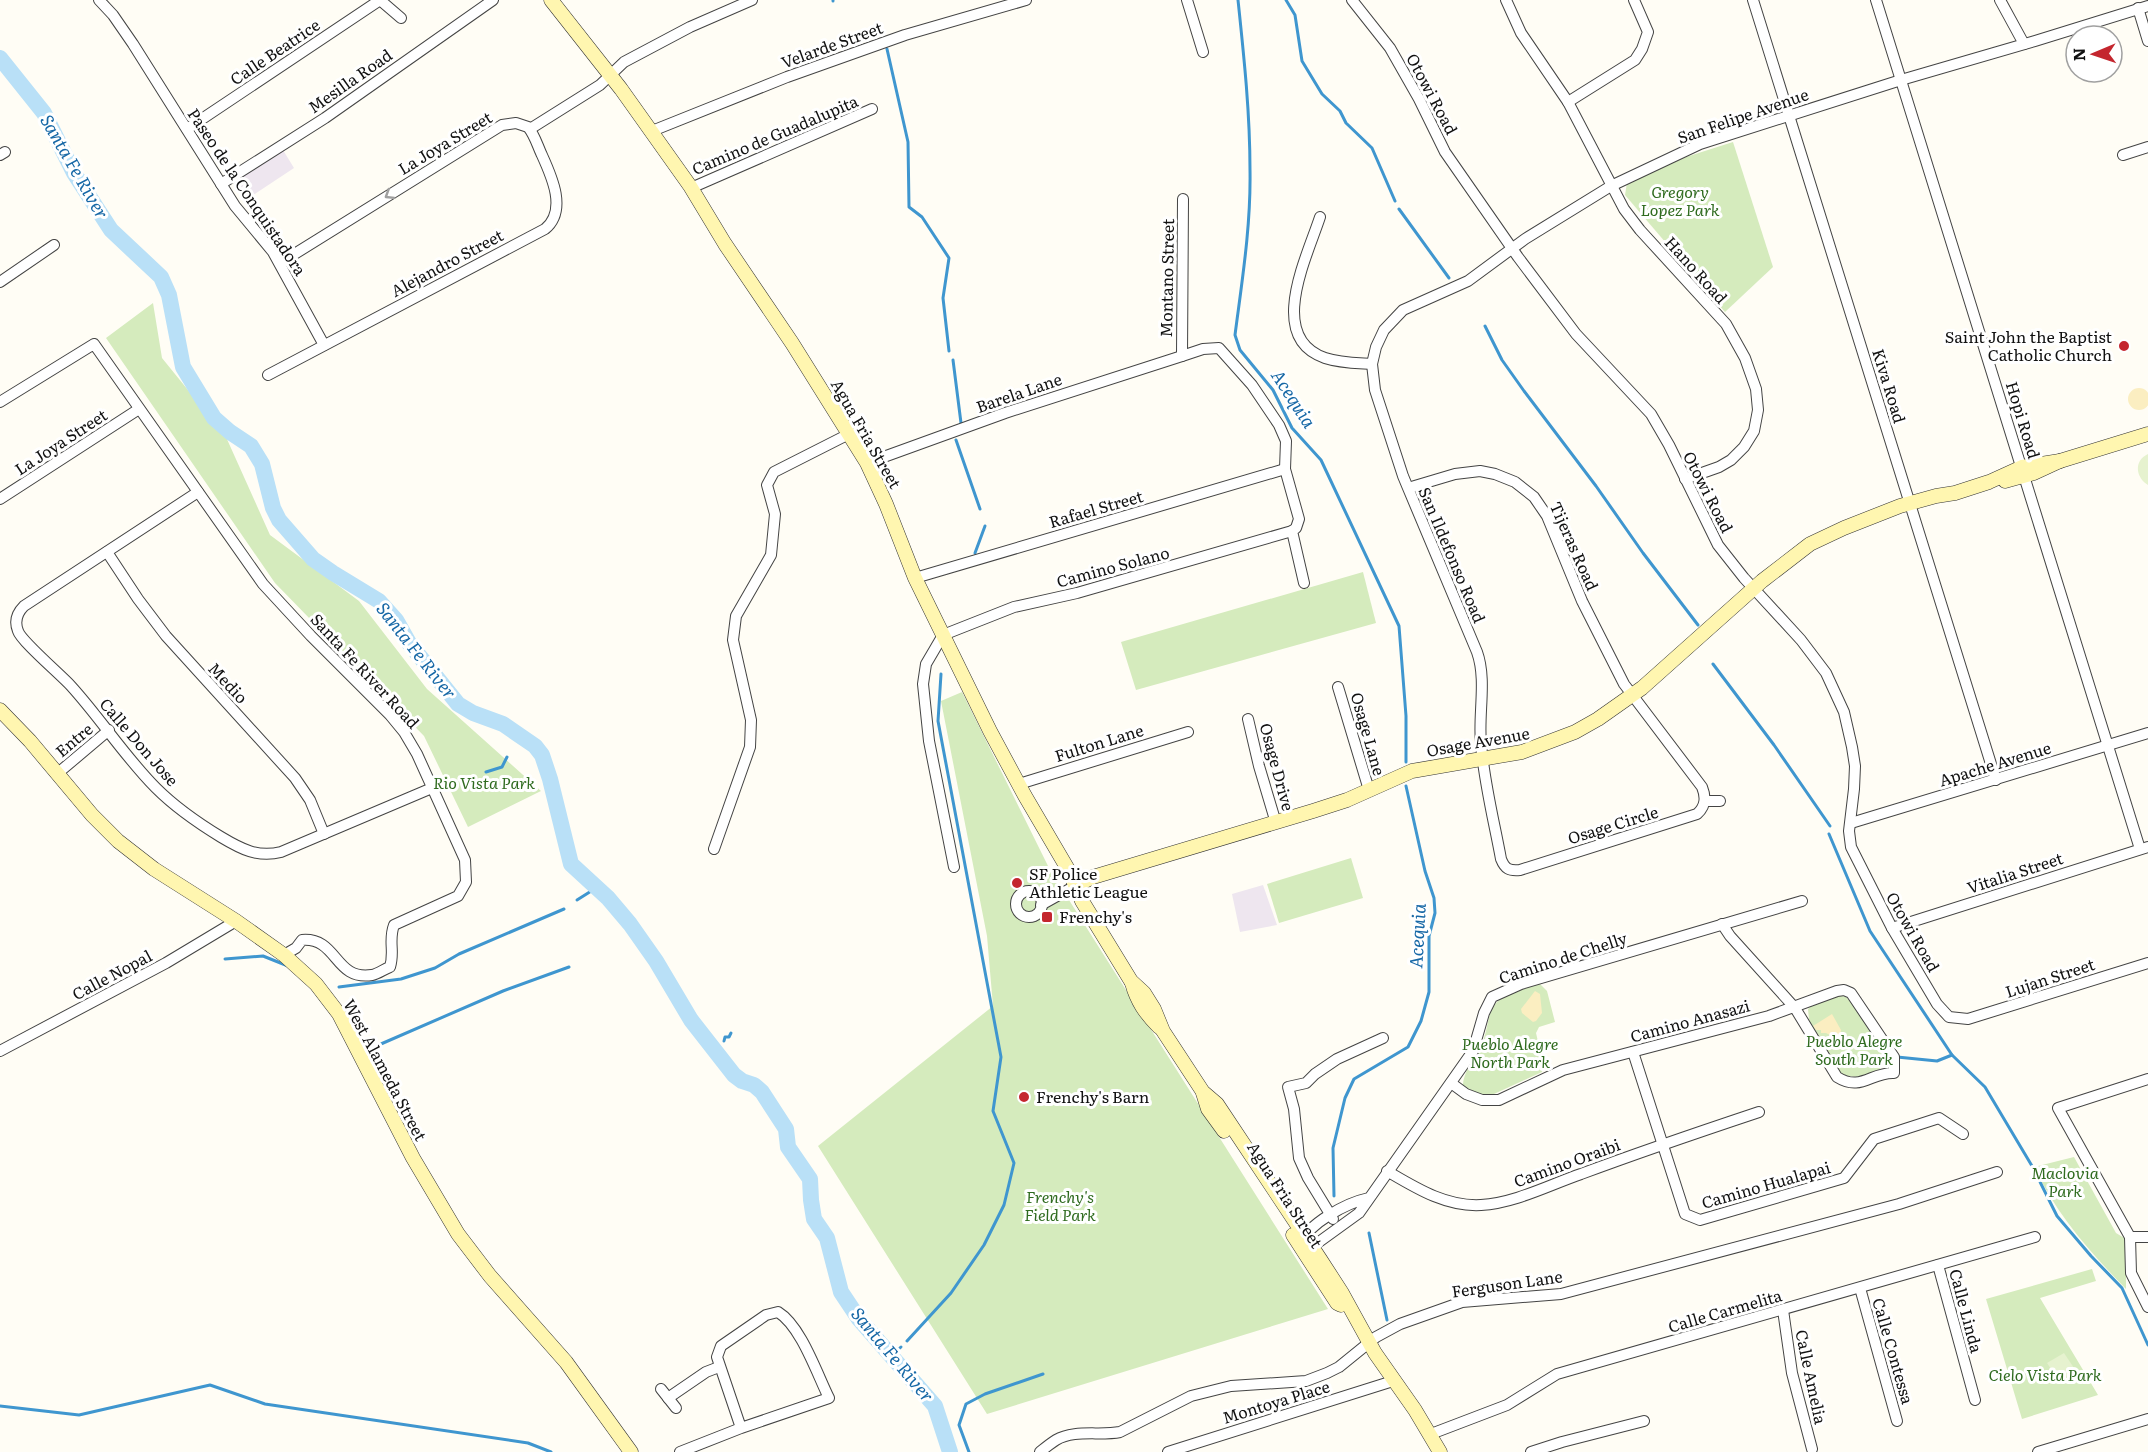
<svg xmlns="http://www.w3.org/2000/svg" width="2148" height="1452" font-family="Literata,serif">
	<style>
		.industrial { fill: #eee6ef }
		.green { fill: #d5ebbd }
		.sand { fill: #fbeec1 }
		.pitch { fill: #e6f2cf }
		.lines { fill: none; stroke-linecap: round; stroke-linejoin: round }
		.stream { stroke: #3f96cf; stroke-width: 3 }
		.river { stroke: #b9e0f7; stroke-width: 16 }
		.street-casing { stroke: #444; stroke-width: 12 }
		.secondary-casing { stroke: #333; stroke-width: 15 }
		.street { stroke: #fff; stroke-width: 10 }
		.secondary { stroke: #fff6b0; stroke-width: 14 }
		.oneway { stroke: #a0a0a0 }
		.poi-dot { fill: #c4262e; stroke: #fff; stroke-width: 2 }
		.labels { text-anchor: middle; stroke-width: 6; stroke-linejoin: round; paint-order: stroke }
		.street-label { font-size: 16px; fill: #111; stroke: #fff }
		.park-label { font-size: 16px; font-style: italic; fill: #2f6b1f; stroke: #fff }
		.poi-label { font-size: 16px; fill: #111; stroke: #fff; text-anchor: start }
		.water-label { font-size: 18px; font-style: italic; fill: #1768a6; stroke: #fff }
	</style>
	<rect width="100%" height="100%" fill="#fffdf5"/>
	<!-- industrial -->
	<g class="industrial">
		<polygon points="283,150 294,168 244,201 234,182"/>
		<polygon points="1263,885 1277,925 1240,932 1232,894"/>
	</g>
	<!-- green -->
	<g class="green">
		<polygon points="1733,142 1773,267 1725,312 1625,195 1627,183 1686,157"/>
		<polygon points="153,303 162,358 226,437 270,535 359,601 427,689 541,791 468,827 424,736 275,583 106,338"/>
		<polygon points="1363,572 1376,623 1136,690 1121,642"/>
		<polygon points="962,692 1050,870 1328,1309 987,1414 818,1146 993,1006 987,936 941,701"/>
		<polygon points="1351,858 1363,898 1279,923 1267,884"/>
		<path d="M1539,983L1547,991L1555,1022L1539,1027L1536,1033L1543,1063L1542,1072L1494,1094H1477L1463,1085C1464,1068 1479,1054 1484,1038C1488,1027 1488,1012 1496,1003C1506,992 1526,987 1539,983Z"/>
		<path d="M1839,995L1846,997L1851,1002L1884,1050C1885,1055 1886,1060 1883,1065C1876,1077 1848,1081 1838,1071L1809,1020L1808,1009L1812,1005Z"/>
		<path d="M2074,1157L2116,1233L2126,1239V1289C2089,1251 2057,1215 2034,1167Z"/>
		<polygon points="2092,1269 2096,1281 2040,1298 2098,1395 2022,1419 1986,1299"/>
	</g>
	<!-- sand -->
	<g class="sand">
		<circle cx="2139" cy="399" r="11"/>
		<polygon points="1535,991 1540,994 1542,1013 1536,1021 1533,1022 1522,1013 1521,1009"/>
		<polygon points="1832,1014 1841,1030 1840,1036 1836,1038 1826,1033 1821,1033 1821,1030 1816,1030 1813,1026"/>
	</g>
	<!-- pitch -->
	<g class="pitch">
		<path d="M2148,454V485C2136,478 2133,461 2148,454Z"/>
		<polygon points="2064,1353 2076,1371 2059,1381 2047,1363"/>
	</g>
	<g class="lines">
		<!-- stream -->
		<g class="stream">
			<polyline points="833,0 833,1"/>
			<path d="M1238,0C1244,57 1250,113 1250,170C1251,226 1242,281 1235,335L1240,350L1273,390L1292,428L1321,460L1399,626L1406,716V762"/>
			<polyline points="1286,0 1295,15 1302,61 1322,94 1340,111 1346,123 1372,148 1395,201"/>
			<polyline points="887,49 908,142 909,207 922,217 949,258 943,298 949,351"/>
			<polyline points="1399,209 1449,278"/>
			<polyline points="1485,326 1502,360 1524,391 1596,486 1643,553 1698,625"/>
			<polyline points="953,360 961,423"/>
			<polyline points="956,440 980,509"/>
			<polyline points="975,553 985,526"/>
			<polyline points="1713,664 1774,745 1830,826"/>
			<polyline points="486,772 502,767 507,757"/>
			<polyline points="1829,834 1870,931 1952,1055 1985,1087 2032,1166 2057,1216 2091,1256 2122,1288 2148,1345"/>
			<polyline points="577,900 596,888"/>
			<polyline points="225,959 263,956 288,966"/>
			<polyline points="339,987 401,979 435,968 459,954 564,909"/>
			<polyline points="724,1041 725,1037 729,1037 731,1033"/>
			<polyline points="365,1045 374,1047 503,991 569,967"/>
			<polyline points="1897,1057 1937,1061 1952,1055"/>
			<polyline points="1334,1196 1333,1148 1345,1098 1354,1079 1408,1047 1421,1021 1429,992 1429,936 1435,913 1434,898 1425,871 1406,786"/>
			<polyline points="1369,1233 1387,1320"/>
			<polyline points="907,1341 951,1293 984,1245 1004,1205 1014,1163 993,1111 1001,1057 938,721 941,674"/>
			<polyline points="891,1356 901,1347"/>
			<polyline points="0,1406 79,1415 210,1385 265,1404 528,1443 551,1452"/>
			<polyline points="969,1452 959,1425 966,1404 985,1394 1043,1374"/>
		</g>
		<!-- river -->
		<polyline class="river" points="0,58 44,113 74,173 111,230 161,277 169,295 183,367 214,418 230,432 251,446 262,464 273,508 279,520 313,559 333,573 379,601 396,620 409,643 458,704 473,713 503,724 535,746 542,755 550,779 571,864 608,898 630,924 656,961 691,1020 734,1075 742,1081 754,1085 762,1092 786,1129 788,1147 810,1179 811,1200 814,1219 827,1238 841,1292 859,1319 935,1406 950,1452"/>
		<!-- street casing -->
		<g class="street-casing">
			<g id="street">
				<polyline points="99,0 113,15 133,44 235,206 273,252 324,345"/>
				<polyline points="380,0 401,18"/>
				<polyline points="1187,0 1203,52"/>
				<polyline points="1352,0 1390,48 1419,99 1445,152 1518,257 1576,334 1651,414 1669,445 1718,545 1744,578 1801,640 1826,673 1844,712 1852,747 1855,766 1854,789 1849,831 1851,847 1892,928 1937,1004 1949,1017 1968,1019 2148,963"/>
				<polyline points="1506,0 1521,33 1568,102 1624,209 1640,230 1726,324 1745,358 1756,389 1758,410 1754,431 1744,447 1731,460 1719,467 1685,479"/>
				<polyline points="1753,0 1996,780"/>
				<polyline points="1876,0 2140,849"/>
				<polyline points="2000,0 2024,44"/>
				<polyline points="2138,8 2148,41"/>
				<polyline points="1568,102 1635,60 1642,49 1648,32 1634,0"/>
				<polyline points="187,129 380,0"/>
				<polyline points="530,129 600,85 624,62 690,27 752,0"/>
				<polyline points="652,131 787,77 905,35 1026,0"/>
				<polyline points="0,155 5,152"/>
				<polyline points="2123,155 2148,147"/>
				<polyline points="221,184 325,118 493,0"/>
				<polyline points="691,188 872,109"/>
				<polyline points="1183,199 1182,356 1203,349 1219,348 1252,385 1279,425 1286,441 1285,469 1299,519 1296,528 1292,531 1304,583"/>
				<path d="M1320,217C1307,257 1266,338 1325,358C1340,363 1357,363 1372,364"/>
				<polyline points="0,282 54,245"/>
				<path d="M268,375L545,229C568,210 551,175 541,153C537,144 534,134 528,127L516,123L502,125L280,263"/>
				<path d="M0,402L94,344L263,584L311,636L390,715L404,732L417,754L465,860L466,882L458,896L394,925C388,941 395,951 390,967C384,969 378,974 372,975C334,981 338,937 302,940L296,948L284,955"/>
				<polyline points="867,463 1005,413 1182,356"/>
				<path d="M1408,488L1455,474L1480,471L1495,474L1515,482L1534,497L1547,516L1582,601L1624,684L1702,787C1706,797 1706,806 1697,814L1520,870C1509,871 1505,869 1501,859C1494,821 1484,782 1481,744C1478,714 1487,680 1477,652L1408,488L1403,476L1375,390L1372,364L1376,347L1384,330L1403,310L1468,281L1525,239L1611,186L1700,144L1901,80L2035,41L2148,6"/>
				<path d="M198,492L24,606C17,613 14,621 18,631C21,641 61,675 71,686C101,719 125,757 156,788C175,807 198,823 221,837C241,849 258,858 281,852L432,788"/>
				<polyline points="0,499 139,409"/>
				<polyline points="107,552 138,599 166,636 295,778 310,800 324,834"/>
				<polyline points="915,578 1285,469"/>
				<polyline points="1338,687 1369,790"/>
				<polyline points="1248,719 1259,766 1276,823"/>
				<polyline points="58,773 109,730"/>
				<polyline points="1019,784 1188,732"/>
				<polyline points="1705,801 1720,801"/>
				<polyline points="1851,823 2148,733"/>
				<polyline points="714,849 750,747 751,720 733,640 736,616 771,555 775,514 767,485 774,472 849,434"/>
				<polyline points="954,867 929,741 923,684 926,664 943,635 1014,607 1077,593 1292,531"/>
				<circle cx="1029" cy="904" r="13"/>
				<polyline points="1041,905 1075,886"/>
				<polyline points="1892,928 2148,847"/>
				<polyline points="0,1051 166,963 236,921"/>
				<polyline points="1633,1052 1685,1214 1700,1220 1844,1178 1874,1139 1939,1118 1963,1134"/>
				<polyline points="2148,1079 2058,1108 2130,1237 2131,1273 2148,1307"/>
				<path d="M1451,1083L1466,1094L1482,1100H1499L1563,1070L1769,1016L1837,991L1844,990L1851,993L1894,1057V1073C1871,1072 1861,1092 1837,1077L1795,1008L1730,936L1722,924"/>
				<path d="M1387,1171C1416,1188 1446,1207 1481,1205C1515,1203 1549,1185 1581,1174C1640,1152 1699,1132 1759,1112"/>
				<path d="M1369,1198C1346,1203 1309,1223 1299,1245L1312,1247L1359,1213L1473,1051L1484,1013L1492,997L1521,984L1802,901"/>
				<polyline points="1333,1219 1308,1178 1299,1158 1294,1109 1288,1087 1306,1083 1315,1074 1337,1059 1383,1038"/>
				<polyline points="2130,1237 2148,1237"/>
				<polyline points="1938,1265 1975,1400"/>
				<polyline points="1860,1288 1897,1421"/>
				<polyline points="1783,1310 1792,1373 1812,1449"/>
				<polyline points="661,1389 676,1408"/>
				<polyline points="668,1398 706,1372 719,1367"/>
				<polyline points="1431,1434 1507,1405 1557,1374 2035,1237"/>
				<path d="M680,1452L741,1428L829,1398C817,1374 801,1326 778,1312L766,1315L721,1346L717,1357L741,1428"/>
				<path d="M1040,1452C1045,1448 1051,1443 1056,1440C1074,1429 1100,1436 1120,1432L1191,1396L1231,1386L1306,1381L1327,1373L1339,1367L1376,1337L1400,1324L1462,1302L1561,1294L1899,1204L1997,1172"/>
				<polyline points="1168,1452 1393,1381"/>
				<polyline points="1531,1452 1562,1442 1644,1421"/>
				<polyline points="2038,1452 2148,1419"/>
			</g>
		</g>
		<!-- secondary casing -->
		<g class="secondary-casing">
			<g id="secondary">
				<polyline points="551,0 621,89 690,186 725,244 792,343 867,463 886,504 915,578 990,731 1025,796 1069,871 1082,901 1131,981 1144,993 1154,1009 1163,1031 1203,1092 1217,1104 1320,1259 1342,1293 1375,1353 1415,1410 1440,1452"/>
				<polyline points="2005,481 2034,473 2060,461 2148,434"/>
				<polyline points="0,710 30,741 92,815 118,841 154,869 236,921 284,955 316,984 339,1014 413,1158 458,1234 490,1276 566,1362 631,1452"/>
				<polyline points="1075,886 1093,877 1313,811 1347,800 1412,771 1522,752 1575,732 1598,719 1642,688 1762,581 1810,544 1844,528 1900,506 1936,496 1955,493 1989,482 2022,467 2060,461"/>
				<path d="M1132,983C1137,1001 1145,1013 1159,1027"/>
				<polyline points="1203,1093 1208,1109 1224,1131"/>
				<polyline points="1293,1235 1337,1303 1341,1305"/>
			</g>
		</g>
		<!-- street -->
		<use href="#street" class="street"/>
		<!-- secondary -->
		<use href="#secondary" class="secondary"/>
	</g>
	<!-- one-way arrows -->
	<defs><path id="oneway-chevron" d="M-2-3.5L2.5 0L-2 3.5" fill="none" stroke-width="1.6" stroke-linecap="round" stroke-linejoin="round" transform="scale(1.5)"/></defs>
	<use class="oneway" href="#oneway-chevron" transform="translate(389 195) rotate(148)"/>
	<!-- markers -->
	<g class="poi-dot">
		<circle cx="2124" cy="346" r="6"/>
		<circle cx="1017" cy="883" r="6"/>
		<rect x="1041" y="911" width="12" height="12" rx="3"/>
		<circle cx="1024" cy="1097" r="6"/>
	</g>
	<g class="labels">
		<!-- street labels -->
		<g class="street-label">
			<text transform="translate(832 45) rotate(-20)" y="6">Velarde Street</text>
			<text transform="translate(275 52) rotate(-34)" y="6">Calle Beatrice</text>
			<text transform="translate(350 81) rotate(-35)" y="6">Mesilla Road</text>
			<text transform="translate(1432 94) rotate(62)" y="6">Otowi Road</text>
			<text transform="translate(1743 116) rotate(-19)" y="6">San Felipe Avenue</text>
			<text transform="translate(775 135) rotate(-23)" y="6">Camino de Guadalupita</text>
			<text transform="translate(445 143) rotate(-31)" y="6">La Joya Street</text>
			<text transform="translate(247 192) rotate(56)" y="6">Paseo de la Conquistadora</text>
			<text transform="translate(447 263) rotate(-28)" y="6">Alejandro Street</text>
			<text transform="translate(1696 270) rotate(48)" y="6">Hano Road</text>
			<text transform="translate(1167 278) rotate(-89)" y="6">Montano Street</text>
			<text transform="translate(1889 386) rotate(73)" y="6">Kiva Road</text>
			<text transform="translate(1019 393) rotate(-19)" y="6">Barela Lane</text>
			<text transform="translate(2023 420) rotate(73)" y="6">Hopi Road</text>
			<text transform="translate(866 434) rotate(60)" y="6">Agua Fria Street</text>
			<text transform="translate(61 442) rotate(-33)" y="6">La Joya Street</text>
			<text transform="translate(1708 492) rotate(63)" y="6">Otowi Road</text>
			<text transform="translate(1096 509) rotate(-16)" y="6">Rafael Street</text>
			<text transform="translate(1574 546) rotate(66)" y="6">Tijeras Road</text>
			<text transform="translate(1452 555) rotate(67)" y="6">San Ildefonso Road</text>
			<text transform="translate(1113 567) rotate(-15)" y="6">Camino Solano</text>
			<text transform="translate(365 671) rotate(47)" y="6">Santa Fe River Road</text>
			<text transform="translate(228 683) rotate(47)" y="6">Medio</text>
			<text transform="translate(1368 734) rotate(74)" y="6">Osage Lane</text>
			<text transform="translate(74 740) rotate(-40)" y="6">Entre</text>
			<text transform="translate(139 742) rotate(49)" y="6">Calle Don Jose</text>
			<text transform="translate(1478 742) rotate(-10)" y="6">Osage Avenue</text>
			<text transform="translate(1099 743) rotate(-17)" y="6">Fulton Lane</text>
			<text transform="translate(1995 764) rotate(-17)" y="6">Apache Avenue</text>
			<text transform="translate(1277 767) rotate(75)" y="6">Osage Drive</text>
			<text transform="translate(1613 825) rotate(-17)" y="6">Osage Circle</text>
			<text transform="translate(2015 873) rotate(-18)" y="6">Vitalia Street</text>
			<text transform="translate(1913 932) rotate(60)" y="6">Otowi Road</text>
			<text transform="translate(1563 958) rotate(-18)" y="6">Camino de Chelly</text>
			<text transform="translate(112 975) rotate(-28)" y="6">Calle Nopal</text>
			<text transform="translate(2050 978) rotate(-18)" y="6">Lujan Street</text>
			<text transform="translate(1690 1021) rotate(-15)" y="6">Camino Anasazi</text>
			<text transform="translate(385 1070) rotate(62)" y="6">West Alameda Street</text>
			<text transform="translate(1567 1163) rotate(-20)" y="6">Camino Oraibi</text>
			<text transform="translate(1766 1185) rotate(-16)" y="6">Camino Hualapai</text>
			<text transform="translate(1285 1195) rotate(57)" y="6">Agua Fria Street</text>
			<text transform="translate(1507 1284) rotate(-8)" y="6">Ferguson Lane</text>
			<text transform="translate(1725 1311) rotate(-16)" y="6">Calle Carmelita</text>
			<text transform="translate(1966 1311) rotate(75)" y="6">Calle Linda</text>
			<text transform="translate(1893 1351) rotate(74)" y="6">Calle Contessa</text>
			<text transform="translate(1811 1377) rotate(78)" y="6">Calle Amelia</text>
			<text transform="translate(1276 1402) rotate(-17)" y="6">Montoya Place</text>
		</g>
		<!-- park labels -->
		<g class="park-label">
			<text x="1680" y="198">Gregory<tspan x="1680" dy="18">Lopez Park</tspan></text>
			<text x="484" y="789">Rio Vista Park</text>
			<text x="1854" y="1047">Pueblo Alegre<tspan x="1854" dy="18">South Park</tspan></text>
			<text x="1510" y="1050">Pueblo Alegre<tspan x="1510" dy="18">North Park</tspan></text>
			<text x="2065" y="1179">Maclovia<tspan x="2065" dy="18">Park</tspan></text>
			<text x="1060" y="1203">Frenchy's<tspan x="1060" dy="18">Field Park</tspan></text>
			<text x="2045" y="1381">Cielo Vista Park</text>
		</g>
		<!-- poi labels -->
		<g class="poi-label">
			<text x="2112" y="343" text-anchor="end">Saint John the Baptist<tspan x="2112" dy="18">Catholic Church</tspan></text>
			<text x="1029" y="880">SF Police<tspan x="1029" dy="18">Athletic League</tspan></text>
			<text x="1059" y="923">Frenchy's</text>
			<text x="1036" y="1103">Frenchy's Barn</text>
		</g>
		<!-- water labels -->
		<g class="water-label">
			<text transform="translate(74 167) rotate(60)" y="6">Santa Fe River</text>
			<text transform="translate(1293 399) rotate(57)" y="6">Acequia</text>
			<text transform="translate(416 651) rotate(52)" y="6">Santa Fe River</text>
			<text transform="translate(1418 936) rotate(-87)" y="6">Acequia</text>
			<text transform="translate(892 1355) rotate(50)" y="6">Santa Fe River</text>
		</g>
	</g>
	<!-- north arrow -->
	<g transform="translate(2094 54) rotate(268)"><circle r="28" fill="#ffffff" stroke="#a0a0a0" stroke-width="1.5"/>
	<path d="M0-4.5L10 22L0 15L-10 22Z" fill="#c4262e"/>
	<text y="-9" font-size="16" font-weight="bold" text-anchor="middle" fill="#111111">N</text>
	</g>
</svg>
